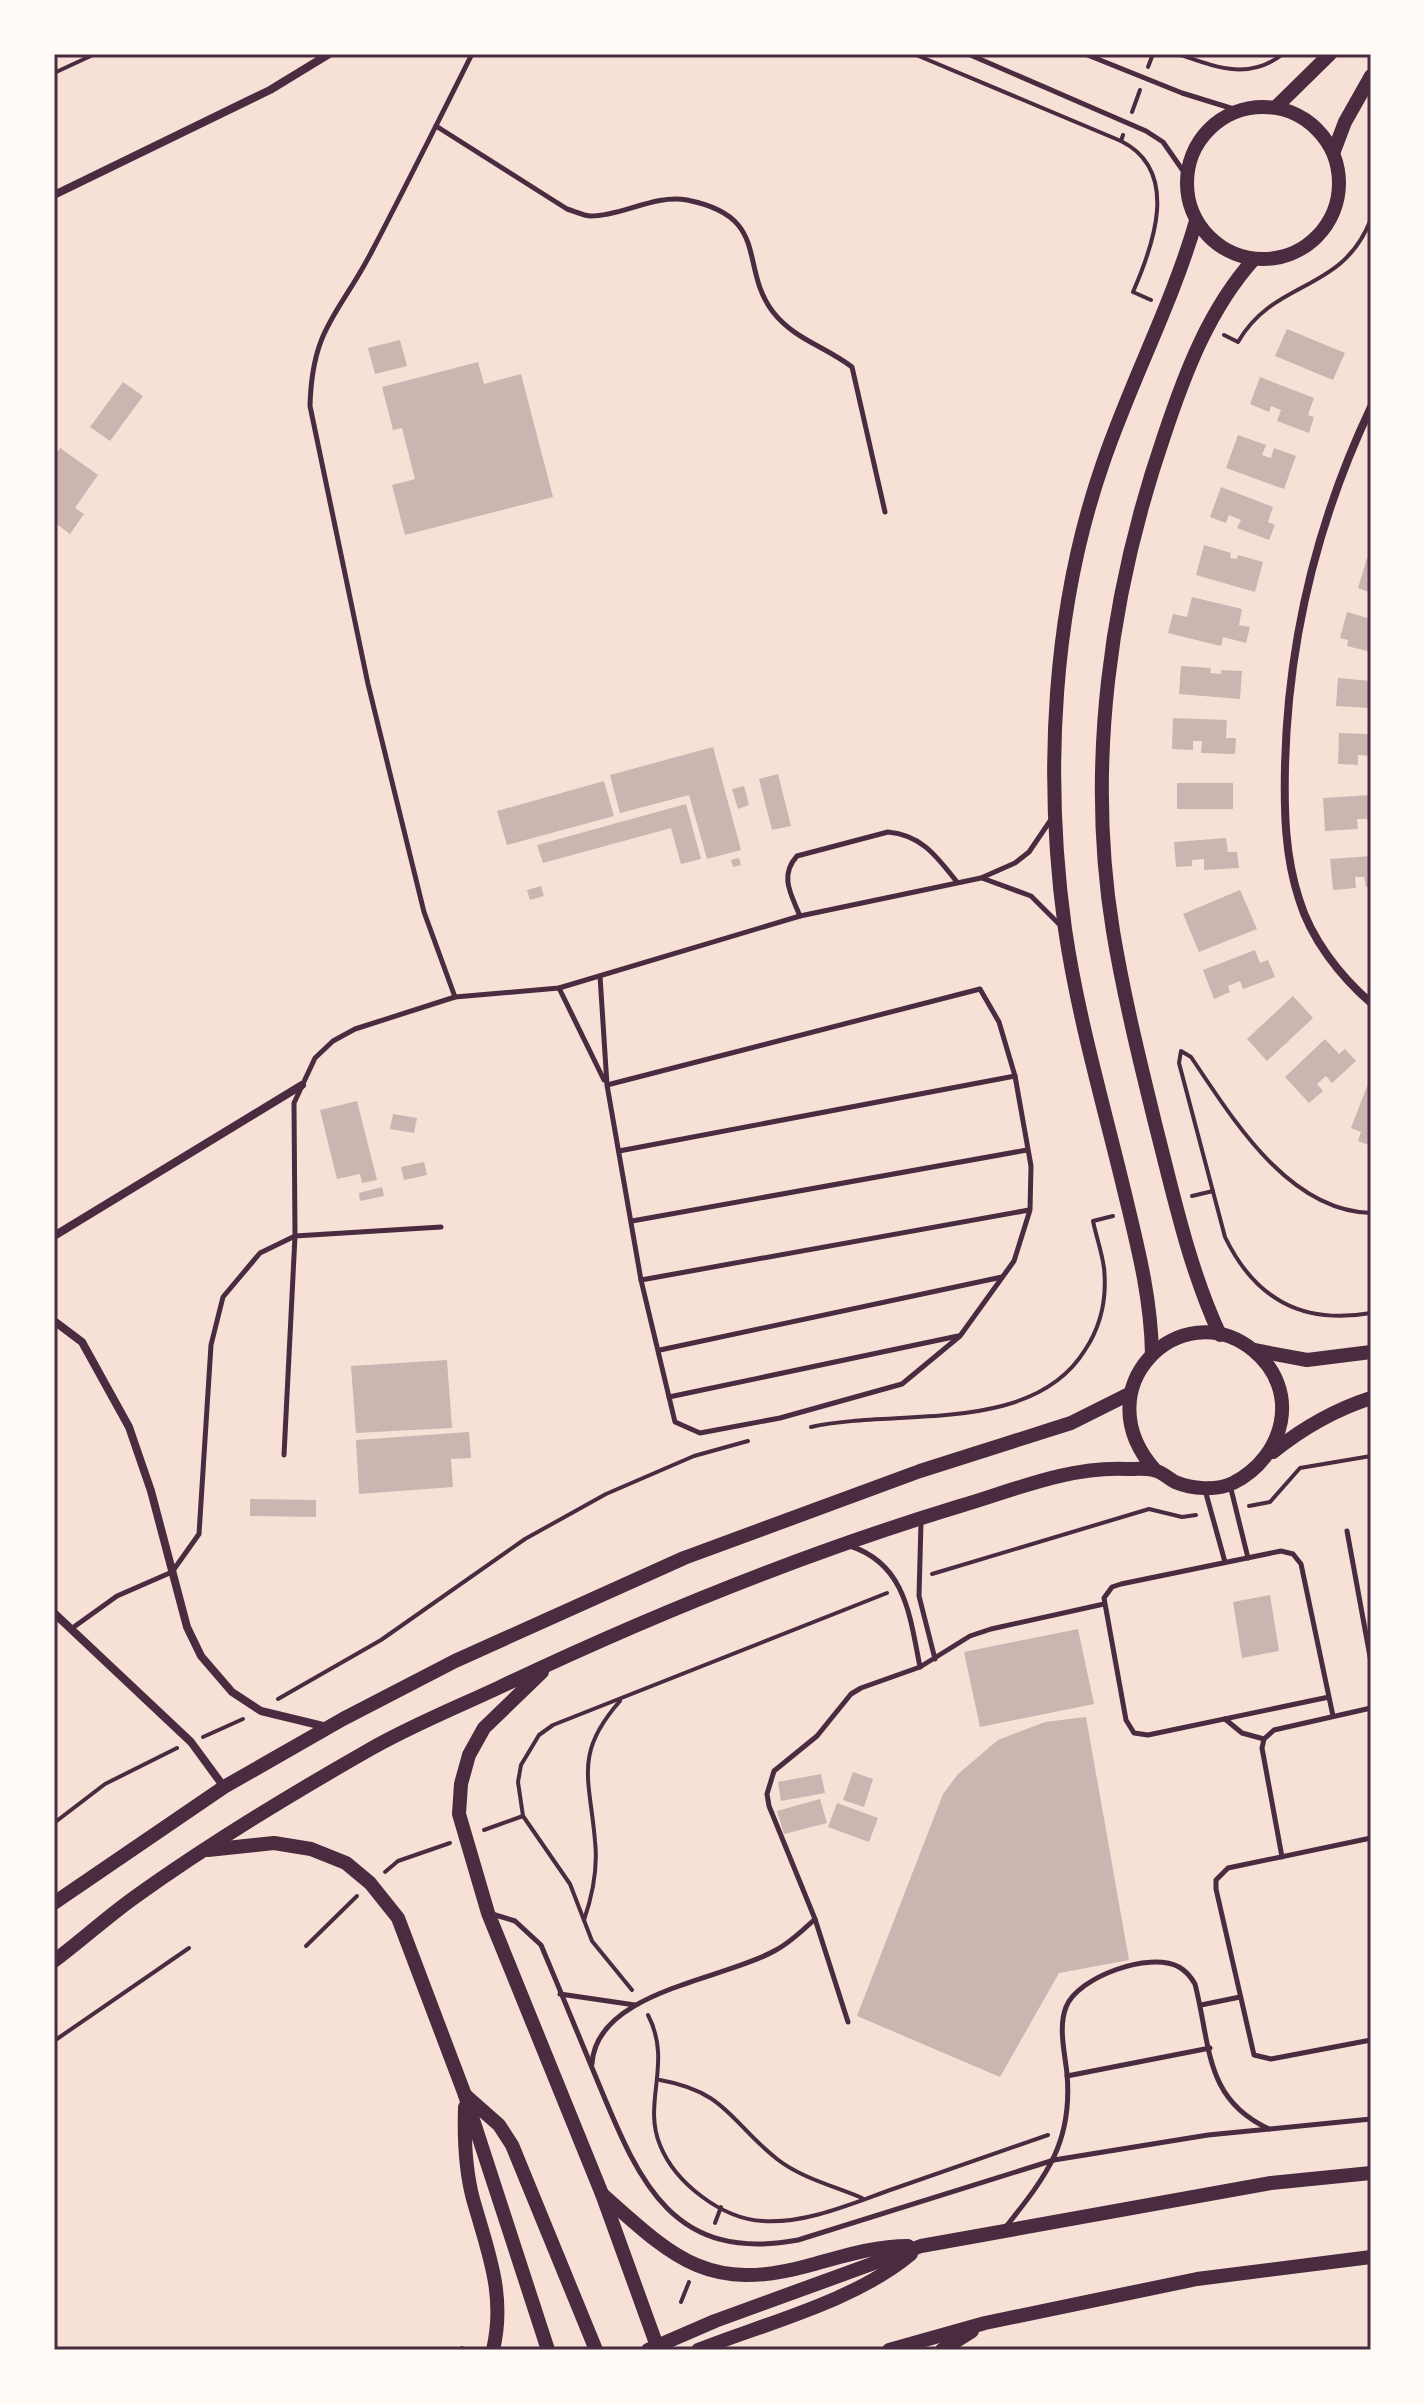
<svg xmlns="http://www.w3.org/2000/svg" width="1425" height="2404" font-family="'Asap Condensed',sans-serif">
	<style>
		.building { fill: #ccb4b1 }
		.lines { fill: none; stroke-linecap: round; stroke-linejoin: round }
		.path { stroke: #4a2c40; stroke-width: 4 }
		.service { stroke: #4a2c40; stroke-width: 5 }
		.minor { stroke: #4a2c40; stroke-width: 8 }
		.tertiary { stroke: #4a2c40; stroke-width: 14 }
		.secondary { stroke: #4a2c40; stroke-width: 14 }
		.neatline { fill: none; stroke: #4a2c40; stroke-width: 3 }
	</style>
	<rect width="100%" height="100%" fill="#f7e1d7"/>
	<!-- building -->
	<g class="building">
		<polygon points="1287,329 1345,353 1333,380 1275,356"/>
		<polygon points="400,340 407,366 375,374 368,348"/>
		<polygon points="478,362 484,384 521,374 553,497 405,535 392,485 415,479 402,428 393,430 382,387"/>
		<polygon points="1260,377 1314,398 1308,415 1314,417 1309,433 1277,421 1281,410 1271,406 1269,412 1250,404"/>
		<polygon points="123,382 143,396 110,441 90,427"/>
		<polygon points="1238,435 1266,445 1262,455 1271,458 1274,448 1296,456 1284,489 1226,468"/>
		<polygon points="60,448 98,475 75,508 84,514 70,534 54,522 54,457"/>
		<polygon points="1221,487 1273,507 1268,522 1275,525 1269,540 1237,528 1241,520 1229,515 1226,523 1210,517"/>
		<polygon points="1204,545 1231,553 1230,558 1237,559 1238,555 1263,562 1255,592 1196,575"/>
		<polygon points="1367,558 1371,559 1371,593 1358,588"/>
		<polygon points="1192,597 1242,609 1239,625 1250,627 1246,643 1223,637 1221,646 1168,633 1173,614 1187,617"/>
		<polygon points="1347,612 1371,619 1371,652 1347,646 1348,640 1340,638"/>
		<polygon points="1181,666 1211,668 1210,673 1221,674 1221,670 1242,671 1240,699 1179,694"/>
		<polygon points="1338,678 1371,681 1371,708 1336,706"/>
		<polygon points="1173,718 1227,720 1226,738 1236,738 1235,754 1201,753 1202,741 1193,741 1193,750 1172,749"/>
		<polygon points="1339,733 1371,734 1371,756 1358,755 1358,765 1338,764"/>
		<polygon points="713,747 741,850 707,859 689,795 620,813 610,775"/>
		<polygon points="778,774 791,826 772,830 759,779"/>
		<polygon points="604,781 614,816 507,845 497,811"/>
		<rect x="1177" y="783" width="56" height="26"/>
		<polygon points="744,786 749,805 738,809 732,789"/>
		<polygon points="1371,795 1371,826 1367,819 1357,819 1358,829 1325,831 1323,798"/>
		<polygon points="686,804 701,859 681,864 671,828 543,863 537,845"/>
		<polygon points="1226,838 1228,852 1237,852 1239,868 1204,870 1204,859 1192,860 1192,866 1176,867 1174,842"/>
		<polygon points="1371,856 1371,887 1366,887 1364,877 1355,877 1356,888 1333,890 1330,859"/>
		<polygon points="739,858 741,865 733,867 731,860"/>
		<polygon points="541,886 544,896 530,900 527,890"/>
		<polygon points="1240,890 1257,929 1199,952 1183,914"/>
		<polygon points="1255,950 1260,963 1268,960 1275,977 1243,989 1240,981 1228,986 1230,992 1214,999 1203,970"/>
		<polygon points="1293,996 1313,1018 1267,1061 1247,1039"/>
		<polygon points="1325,1039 1339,1054 1345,1049 1356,1061 1332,1083 1326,1076 1317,1084 1323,1091 1309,1103 1285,1077"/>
		<polygon points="1371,1076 1371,1146 1358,1141 1361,1132 1351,1128"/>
		<polygon points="357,1101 377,1180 362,1183 360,1174 337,1179 320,1110"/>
		<polygon points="393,1114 417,1118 414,1133 390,1129"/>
		<polygon points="424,1162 427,1175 404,1180 401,1167"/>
		<polygon points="382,1187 384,1196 360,1201 359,1193"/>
		<polygon points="447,1360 452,1428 356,1433 351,1366"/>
		<polygon points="469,1432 471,1458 451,1459 453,1487 359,1494 356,1440"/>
		<polygon points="250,1499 316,1500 316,1517 250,1516"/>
		<polygon points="1270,1595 1279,1651 1242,1658 1233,1602"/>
		<polygon points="1078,1629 1094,1704 980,1727 964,1652"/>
		<polygon points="1086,1717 1129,1960 1059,1973 1000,2077 857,2016 943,1794 958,1774 998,1740 1045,1722"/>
		<polygon points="853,1772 873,1779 864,1807 843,1800"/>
		<polygon points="821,1774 825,1793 781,1801 778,1782"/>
		<polygon points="820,1799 827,1823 784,1834 777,1811"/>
		<polygon points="837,1803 878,1818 869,1842 828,1827"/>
	</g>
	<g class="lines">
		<!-- path -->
		<g class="path">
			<polyline points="914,54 1121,141"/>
			<path d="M1178,54C1216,67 1248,81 1283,54"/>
			<polyline points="1148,67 1153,54"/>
			<polyline points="54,73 95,54"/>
			<polyline points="1132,112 1140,90"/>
			<path d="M1123,135L1121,141C1181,171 1153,246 1133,292L1151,300"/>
			<path d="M1224,335L1238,342C1275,278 1342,294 1371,219"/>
			<polyline points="1192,1196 1213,1191"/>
			<path d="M1371,1213C1288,1211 1233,1119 1191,1057L1181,1051L1179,1063L1225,1237C1255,1299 1302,1325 1371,1313"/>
			<path d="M811,1427C895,1408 1032,1436 1085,1350C1101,1326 1107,1297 1104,1268C1102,1252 1096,1236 1093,1221L1113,1216"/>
			<polyline points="1249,1506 1270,1502 1300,1468 1371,1456"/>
			<polyline points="932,1574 1149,1509 1182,1517 1196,1515"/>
			<polyline points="278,1699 381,1640 525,1539 606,1494 694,1456 748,1441"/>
			<polyline points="203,1737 243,1719"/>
			<polyline points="54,1823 105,1784 177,1748"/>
			<polyline points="484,1830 523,1816"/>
			<polyline points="385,1872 398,1861 450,1843"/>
			<path d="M584,1920C593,1894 598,1868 595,1841C590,1779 573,1754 620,1701"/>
			<polyline points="306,1946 357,1896"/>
			<polyline points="632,1990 592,1941 570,1884 523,1816 518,1782 521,1765 539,1735 553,1725 887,1593"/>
			<path d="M648,2015C673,2063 642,2102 660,2145C675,2183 722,2219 763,2221C806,2224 853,2203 893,2189C945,2171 997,2153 1048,2135"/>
			<polyline points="54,2041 189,1948"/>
			<path d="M660,2080C727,2092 730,2122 777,2159C801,2178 834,2186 862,2198"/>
			<polyline points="715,2223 721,2207"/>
			<polyline points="681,2302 689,2282"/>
			<polyline points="462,2348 466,2350"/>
		</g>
		<!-- service -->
		<g class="service">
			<polyline points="968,54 1146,131 1163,142 1186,175"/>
			<polyline points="1085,54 1182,93 1237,110"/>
			<path d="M436,126L567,209C574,211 584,216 591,216C622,216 655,194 687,200C772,217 738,266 773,312C795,340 825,346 852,367L885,512"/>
			<polyline points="982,878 1031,896 1060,925"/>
			<path d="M800,916C791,894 779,876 797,856L888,832C922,835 937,857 957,882"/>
			<polyline points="600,976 607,1085 641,1280 675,1422 700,1433 780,1418 902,1384 960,1336 1014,1261 1030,1210 1031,1166 1015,1076 999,1022 980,989 607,1085"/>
			<polyline points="559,988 604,1080"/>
			<path d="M455,997L424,912L368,684L310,406C312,327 339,315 372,251C406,186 439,120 472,54"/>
			<polyline points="619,1151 1015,1076"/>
			<polyline points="632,1221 1027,1150"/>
			<polyline points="641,1280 1029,1210"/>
			<polyline points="660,1350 1002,1277"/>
			<polyline points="669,1397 958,1336"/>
			<polyline points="284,1455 295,1236 294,1103 315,1058 333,1041 355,1029 455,997 559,988 800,916 981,878 1015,863 1029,852 1050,821"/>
			<polyline points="1230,1485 1248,1558"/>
			<polyline points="1205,1490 1225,1562"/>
			<polyline points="921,1522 919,1596 935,1659"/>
			<polyline points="1347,1531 1371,1662"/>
			<path d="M850,1546C906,1564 910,1617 920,1667"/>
			<polyline points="71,1629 117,1596 172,1572 199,1534 211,1345 223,1297 260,1253 295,1236 441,1227"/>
			<polyline points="1329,1697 1148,1735 1134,1733 1126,1720 1104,1598 1112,1587 1121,1584 1281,1551 1293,1554 1301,1564 1333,1716"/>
			<polyline points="1225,1719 1242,1733 1264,1739"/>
			<polyline points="1371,1838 1228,1868 1216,1880 1216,1889 1254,2055 1271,2059 1371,2040"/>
			<polyline points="1282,1857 1262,1748 1264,1739 1274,1730 1371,1708"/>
			<path d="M492,1914L515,1921L541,1945C561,1992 580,2039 600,2087C640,2184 674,2263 798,2240L1054,2160L1208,2135L1371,2119"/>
			<polyline points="815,1919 848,2022"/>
			<polyline points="560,1994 635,2005"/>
			<polyline points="1201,2005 1240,1997"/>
			<path d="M592,2064C596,1991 724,1980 776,1950C791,1942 803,1930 815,1919L769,1806L767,1794L774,1771L817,1736L851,1694L861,1688L920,1667L970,1636L991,1629L1104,1604"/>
			<polyline points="1067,2076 1210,2048"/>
			<path d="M1005,2228C1046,2176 1073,2143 1067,2074C1065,2053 1058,2028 1066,2007C1078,1977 1149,1951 1179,1967C1186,1971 1191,1977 1195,1984C1211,2046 1204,2099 1269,2129"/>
		</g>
		<!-- minor -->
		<g class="minor">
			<polyline points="54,195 270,90 329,54"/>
			<path d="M1371,407C1317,521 1288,641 1285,766C1284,812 1285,856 1299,899C1311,939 1340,976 1371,1003"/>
			<polyline points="54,1236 302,1085"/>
			<polyline points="54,1321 82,1342 129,1427 151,1491 187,1627 201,1656 232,1692 261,1711 327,1727"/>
			<polyline points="54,1613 191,1742 224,1787"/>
		</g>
		<!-- tertiary -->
		<g class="tertiary">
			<circle cx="1263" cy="183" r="76"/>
			<polyline points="1276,107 1330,54"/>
			<polyline points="1334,151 1345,122 1371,76"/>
			<path d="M1220,1335C1189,1268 1174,1197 1156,1127C1140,1062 1124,997 1113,931C1086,766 1110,593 1164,436C1185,373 1209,309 1254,259"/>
			<polyline points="1254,1350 1307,1360 1371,1352"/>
			<path d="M1152,1354C1151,1298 1138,1248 1125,1194C1104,1106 1078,1018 1065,929C1044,776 1052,609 1103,463C1131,381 1172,304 1196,221"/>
			<path d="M1273,1452C1304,1427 1334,1410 1371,1398"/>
			<polyline points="542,1672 484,1728 469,1755 461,1784 459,1814 488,1913 602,2194 657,2346"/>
			<polyline points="208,1850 274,1843 311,1849 346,1863 370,1883 398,1918 465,2095 548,2350"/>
			<polyline points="54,1903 224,1787 343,1719 455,1661 684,1558 920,1471 1071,1423 1129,1394"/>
			<path d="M54,1961C82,1940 107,1917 135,1897C209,1844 288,1796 367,1751C408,1727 455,1708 498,1688C647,1617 802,1554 960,1506C1014,1490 1070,1466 1127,1469C1135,1469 1145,1468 1153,1470C1161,1471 1168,1478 1175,1482C1192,1489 1216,1491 1233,1483C1285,1457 1302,1390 1253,1350C1181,1292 1082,1388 1155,1470"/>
			<path d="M465,2107C464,2138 465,2169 473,2199C488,2252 506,2295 493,2350"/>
		</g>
		<!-- secondary -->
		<g class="secondary">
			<polyline points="465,2095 499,2125 512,2145 596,2350"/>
			<path d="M602,2194C673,2257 707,2293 807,2266C841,2257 873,2246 908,2246"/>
			<polyline points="648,2350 715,2321 921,2246 1271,2183 1371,2173"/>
			<path d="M698,2350C766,2323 855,2301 911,2254"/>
			<polyline points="889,2350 985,2323 1197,2279 1371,2257"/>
			<polyline points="942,2350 972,2331"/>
		</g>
	</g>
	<!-- border -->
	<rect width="1425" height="2404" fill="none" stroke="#fffaf5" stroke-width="112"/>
	<rect x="56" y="56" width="1313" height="2292" class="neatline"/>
</svg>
